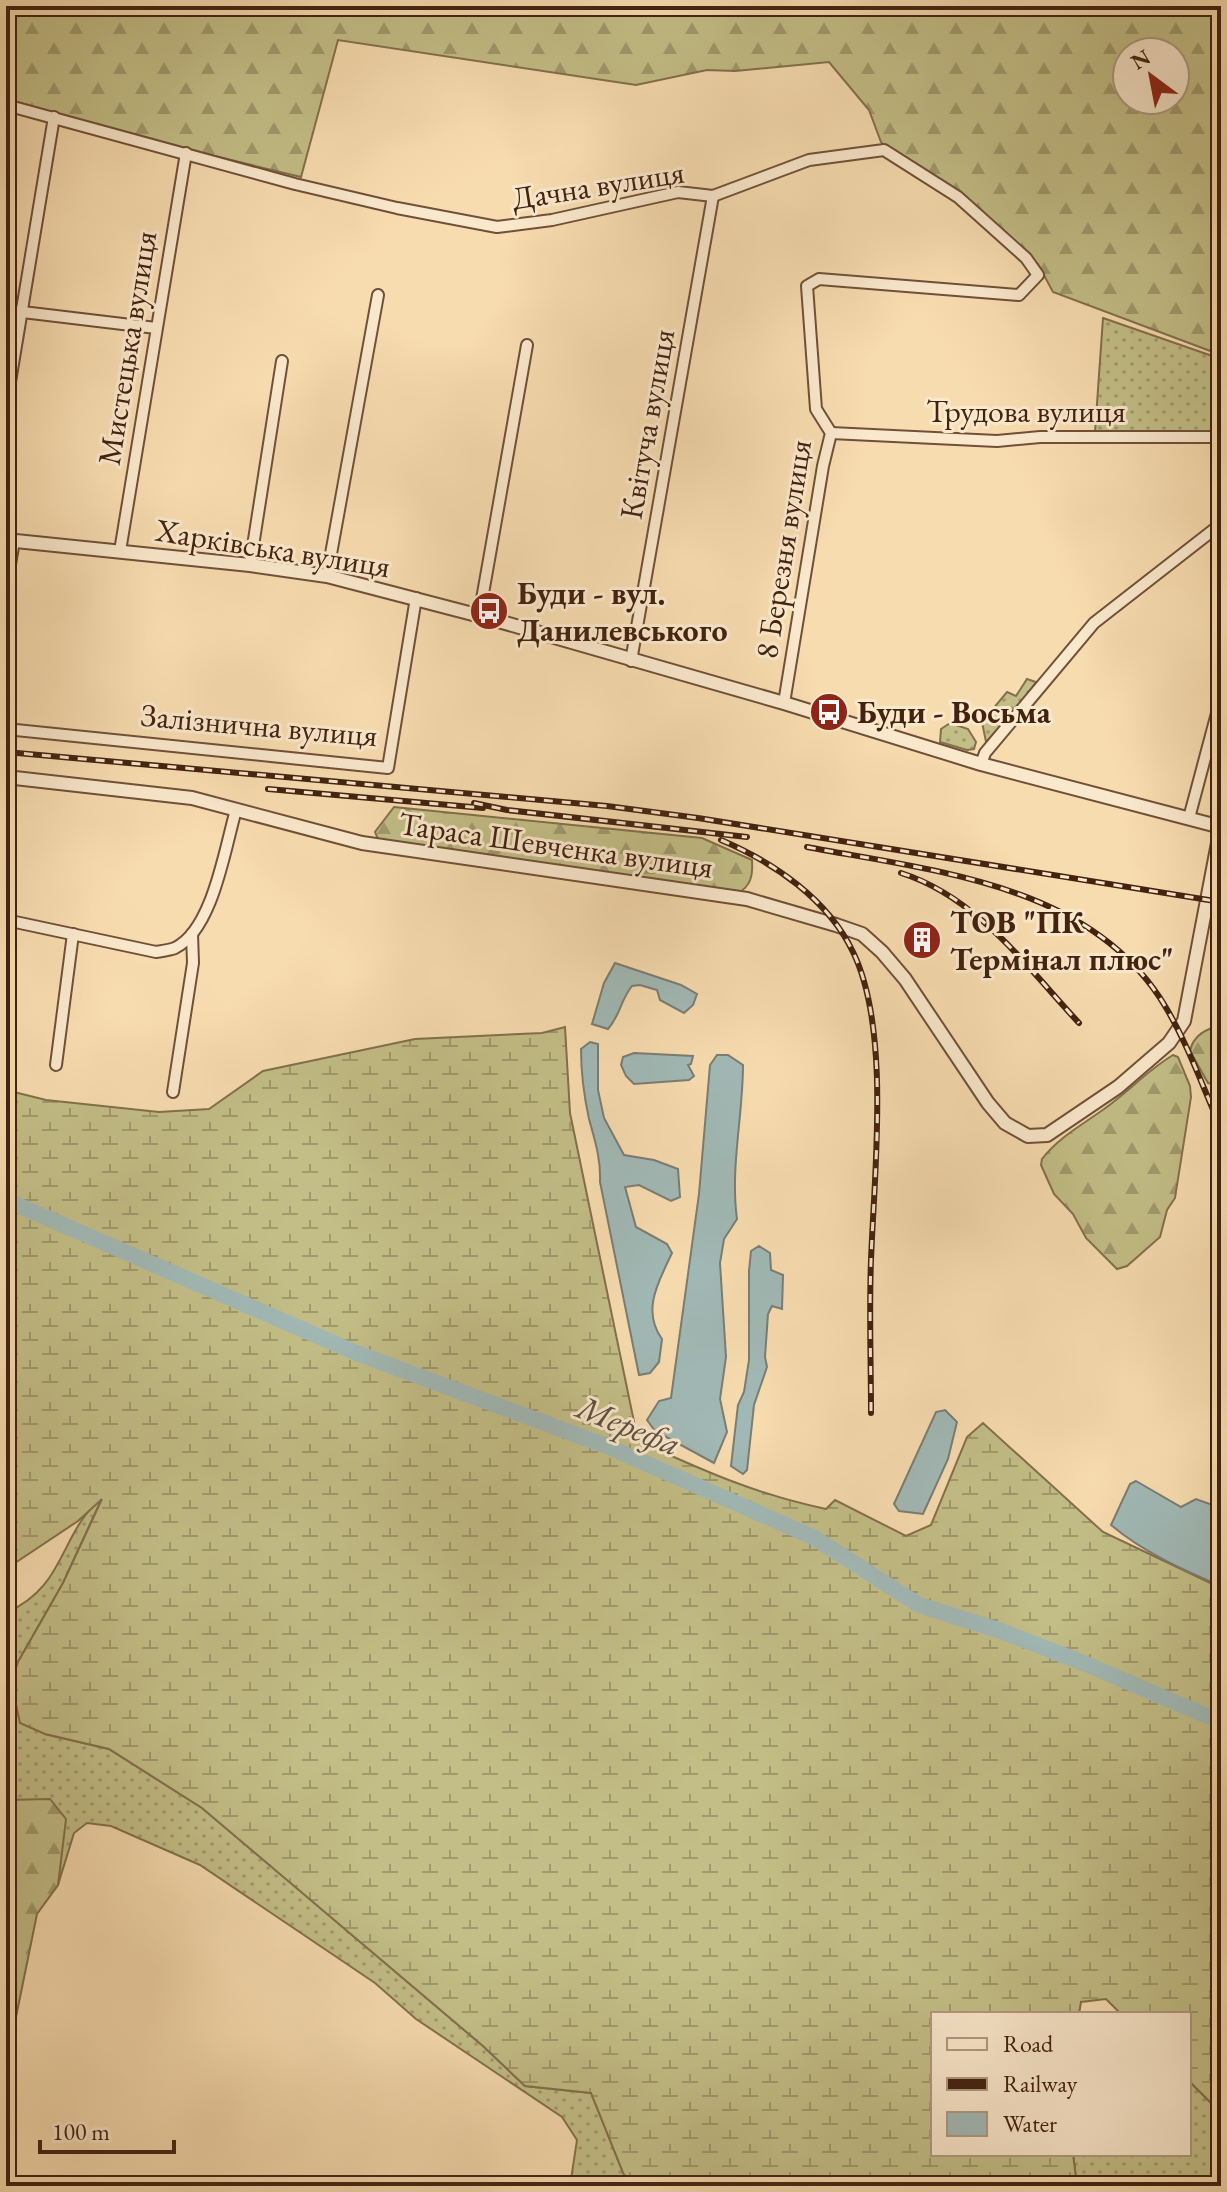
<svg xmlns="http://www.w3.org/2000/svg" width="1227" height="2192" font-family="'EB Garamond',serif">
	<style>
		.grass { fill: url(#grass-dots); stroke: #83704c; stroke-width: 2 }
		.forest { fill: url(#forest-firs); stroke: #83704c; stroke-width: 2; fill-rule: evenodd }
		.wetland { fill: url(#wetland-marsh); stroke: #83704c; stroke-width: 2 }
		.water { fill: #a1b9b6; stroke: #7b7d74; stroke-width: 2 }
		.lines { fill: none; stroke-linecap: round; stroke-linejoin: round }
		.river { stroke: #a1b9b6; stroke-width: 16 }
		.minor-casing { stroke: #705038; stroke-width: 14 }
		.tertiary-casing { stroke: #705038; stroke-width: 16 }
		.minor { stroke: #fae8cc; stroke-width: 10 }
		.tertiary { stroke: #fae8cc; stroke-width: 12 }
		.rail-casing { stroke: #432210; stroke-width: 6 }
		.rail { stroke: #fae8cc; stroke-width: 3; stroke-dasharray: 9; stroke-linecap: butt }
		.labels { text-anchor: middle; stroke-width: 6; stroke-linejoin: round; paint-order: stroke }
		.street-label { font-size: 32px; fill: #432210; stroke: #fae8cc }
		.poi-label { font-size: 32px; font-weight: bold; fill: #432210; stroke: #fae8cc; text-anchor: start }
		.water-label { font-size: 34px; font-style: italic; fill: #5f4f42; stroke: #fae8cc }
	</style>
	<defs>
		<pattern id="grass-dots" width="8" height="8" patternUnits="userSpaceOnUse" patternTransform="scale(2)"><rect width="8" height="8" fill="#c3be87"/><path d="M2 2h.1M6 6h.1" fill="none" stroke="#a09a6d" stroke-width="1.8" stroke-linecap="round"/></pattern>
		<pattern id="forest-firs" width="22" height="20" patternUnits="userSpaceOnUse" patternTransform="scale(2)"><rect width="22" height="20" fill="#c3be87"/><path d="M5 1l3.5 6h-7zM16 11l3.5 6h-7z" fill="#a09a6d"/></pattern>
		<pattern id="wetland-marsh" width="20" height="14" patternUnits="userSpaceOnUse" patternTransform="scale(2)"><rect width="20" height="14" fill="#c3be87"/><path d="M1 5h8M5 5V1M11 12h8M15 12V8" fill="none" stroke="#a09a6d"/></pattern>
	</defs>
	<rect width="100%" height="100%" fill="#f7dcb0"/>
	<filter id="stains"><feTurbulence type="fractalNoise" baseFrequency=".0025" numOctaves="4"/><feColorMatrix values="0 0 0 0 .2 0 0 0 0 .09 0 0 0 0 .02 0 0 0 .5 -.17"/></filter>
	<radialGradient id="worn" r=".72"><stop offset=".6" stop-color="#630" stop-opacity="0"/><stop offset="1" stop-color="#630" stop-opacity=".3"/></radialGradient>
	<!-- grass -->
	<g class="grass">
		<polygon points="1103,318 1221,359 1221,432 1095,432"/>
		<polygon points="1027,679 1036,682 1016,710 986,742 982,722 1007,692 1016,696"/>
		<polygon points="950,723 968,729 976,742 974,749 967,750 940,742 941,729"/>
		<path d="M103,1496L63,1583L18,1662L11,1682L45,1734L109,1749L202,1808L483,2046L525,2086L591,2093L624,2175L649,2186H570L577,2140L562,2117L416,2019L375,1983L200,1865L111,1826L87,1823L74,1833L58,1885L65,1819L6,1800V1613C67,1586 58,1535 103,1496Z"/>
		<polygon points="1189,2081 1221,2113 1221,2186 1077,2186 1073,2154 1189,2154"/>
	</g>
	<!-- forest -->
	<g class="forest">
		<path d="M6,6H1221V355L1053,292L1038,264L958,191L888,149L881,142L869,110L829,62L735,71L707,70L636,85L338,40L301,177L98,128L6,101ZM1127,52H1175V100H1127Z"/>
		<path d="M394,807L702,838L752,860C753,876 751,886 737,894L380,844L375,832Z"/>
		<path d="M1221,1026V1086L1208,1083L1190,1051C1193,1036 1206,1028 1221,1026Z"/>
		<path d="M1173,1055L1178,1057L1190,1086L1191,1097L1175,1198L1167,1210L1160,1237L1127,1266L1117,1269L1086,1238L1073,1214L1054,1194L1041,1165L1042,1159C1059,1137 1082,1125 1104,1109C1128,1092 1148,1070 1173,1055Z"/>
		<polygon points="50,1799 66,1819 58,1885 37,1914 15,2022 6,2033 6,1800"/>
	</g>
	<!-- wetland -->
	<path class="wetland" d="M565,1027L570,1113L638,1441C702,1470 755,1494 826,1509L835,1500L906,1536L931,1525L967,1437L983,1423L1103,1532L1221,1588V2113L1189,2081V2014H1121L1106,1999L1081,2002L1079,2014H933V2154H1073L1077,2186H649L624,2175L591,2093L525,2086L483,2046L202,1808L109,1749L45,1734L20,1723L11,1682L18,1662L63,1583L102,1499L78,1521L6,1569V1090L46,1100L159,1112L209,1109L263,1071L415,1039L542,1033Z"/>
	<!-- water -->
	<g class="water">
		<path d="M615,963L681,985L697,994L693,1005L684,1013L660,1000L657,990L640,985L632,986C620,1001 621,1014 608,1029L592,1024L604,983Z"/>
		<path d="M590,1042L598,1044V1090L604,1118L624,1155L654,1160L678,1169L680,1197L671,1201L639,1185L625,1187L636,1227L667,1244L672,1253C659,1281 641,1310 662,1339L659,1362L650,1373L639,1375L600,1182C601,1159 595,1141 589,1119C584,1096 581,1073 581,1049Z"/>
		<polygon points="634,1053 693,1056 691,1064 688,1065 694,1076 689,1080 634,1084 626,1076 621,1065 623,1057"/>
		<path d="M717,1055H728L743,1065C743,1116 730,1168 737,1219L724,1239L720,1263L726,1357L720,1399L727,1432L714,1463L655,1431L647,1420L659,1401L671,1398L699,1194L710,1065Z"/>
		<polygon points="759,1246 770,1253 771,1270 783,1275 782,1309 772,1306 768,1314 765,1357 767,1367 754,1405 747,1470 743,1474 731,1466 738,1405 744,1392 749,1360 749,1271 751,1251"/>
		<polygon points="945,1410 957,1422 948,1459 923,1514 899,1511 894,1504 936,1412"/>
		<path d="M1136,1481L1181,1507L1196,1499L1221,1508V1586C1183,1570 1143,1552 1111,1525L1130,1484Z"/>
	</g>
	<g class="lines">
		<!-- river -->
		<polyline class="river" points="6,1200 354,1352 609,1447 813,1537 919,1605 1001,1631 1081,1662 1221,1722"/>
		<!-- minor casing -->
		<g class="minor-casing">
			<g id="minor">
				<polyline points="6,105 295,184 397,208 497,227 552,220 678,192 713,196 809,160 884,150 958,197 1026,258 1038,275 1019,295 819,279 807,286 816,409 831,433 823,466 784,703"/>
				<polyline points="6,310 156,328"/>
				<polyline points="6,406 54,117"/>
				<polyline points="831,433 997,441 1040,437 1221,437"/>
				<polyline points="120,551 186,153"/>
				<polyline points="250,565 282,361"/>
				<polyline points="327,576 378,295"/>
				<polyline points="6,588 14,541"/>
				<polyline points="479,616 527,345"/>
				<polyline points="631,661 713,196"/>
				<polyline points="6,729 388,768 416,598"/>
				<polyline points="981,764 985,753 1094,623 1221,524"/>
				<polyline points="1189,818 1221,698"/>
				<path d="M6,920L156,952C162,951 170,950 175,948C213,930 225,847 236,810"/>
				<polyline points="56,1065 73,934"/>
				<polyline points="173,1092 193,963 192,934"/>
			</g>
		</g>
		<!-- tertiary casing -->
		<g class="tertiary-casing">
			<g id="tertiary">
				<polyline points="6,540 250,565 327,576 488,618 784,703 981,764 1221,827"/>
				<polyline points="6,777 192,798 362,843 747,899 836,925 862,934 882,952 905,979 988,1103 1005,1123 1028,1136 1047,1135 1118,1087 1169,1043 1184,1021 1221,827"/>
			</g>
		</g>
		<!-- minor -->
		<use href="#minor" class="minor"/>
		<!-- tertiary -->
		<use href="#tertiary" class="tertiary"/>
		<!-- rail casing -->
		<g class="rail-casing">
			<g id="rail">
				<polyline points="6,752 607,806 698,818 1221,902"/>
				<polyline points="268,789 483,808"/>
				<polyline points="474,803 507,810 747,837"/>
				<path d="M721,840C773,862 828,899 853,952C891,1030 874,1174 871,1260C869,1311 871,1362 871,1413"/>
				<path d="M807,847C934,871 1092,884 1165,1006C1188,1044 1203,1088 1221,1128"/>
				<path d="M901,873C977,897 1026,966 1079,1023"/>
			</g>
		</g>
		<!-- rail -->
		<use href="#rail" class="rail"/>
	</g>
	<!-- icons -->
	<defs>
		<g id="bus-disc" transform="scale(2)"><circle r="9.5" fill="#8f2418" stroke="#fae8cc"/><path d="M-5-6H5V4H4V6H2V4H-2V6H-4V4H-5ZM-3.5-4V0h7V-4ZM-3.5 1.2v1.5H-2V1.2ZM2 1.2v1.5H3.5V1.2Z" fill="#fff"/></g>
		<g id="building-disc" transform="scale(2)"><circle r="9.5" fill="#8f2418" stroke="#fae8cc"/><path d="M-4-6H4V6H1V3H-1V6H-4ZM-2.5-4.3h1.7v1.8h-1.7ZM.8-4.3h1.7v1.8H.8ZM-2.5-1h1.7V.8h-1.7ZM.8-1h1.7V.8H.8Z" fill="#fff"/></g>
	</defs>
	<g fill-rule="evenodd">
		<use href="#bus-disc" x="489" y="611"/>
		<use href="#bus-disc" x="829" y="712"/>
		<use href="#building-disc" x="922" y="940"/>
	</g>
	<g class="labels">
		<!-- street labels -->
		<g class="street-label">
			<text transform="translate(598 185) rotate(-9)" y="11">Дачна вулиця</text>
			<text transform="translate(127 348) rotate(-81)" y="11">Мистецька вулиця</text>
			<text x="1026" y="422">Трудова вулиця</text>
			<text transform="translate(647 424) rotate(-80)" y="11">Квітуча вулиця</text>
			<text transform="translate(273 548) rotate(9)" y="11">Харківська вулиця</text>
			<text transform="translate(783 549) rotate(-81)" y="11">8 Березня вулиця</text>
			<text transform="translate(259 725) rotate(5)" y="11">Залізнична вулиця</text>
			<text transform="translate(556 845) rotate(8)" y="11">Тараса Шевченка вулиця</text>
		</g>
		<!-- poi labels -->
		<g class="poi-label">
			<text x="517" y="604">Буди - вул.<tspan x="517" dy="37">Данилевського</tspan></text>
			<text x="857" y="723">Буди - Восьма</text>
			<text x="950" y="933">ТОВ "ПК<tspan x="950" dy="37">Термінал плюс"</tspan></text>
		</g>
		<!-- water labels -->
		<g class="water-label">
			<text transform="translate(629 1425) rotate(22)" y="12">Мерефа</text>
		</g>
	</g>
	<!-- margin -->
	<rect width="1227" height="2192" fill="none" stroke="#f7dcb0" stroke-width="32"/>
	<rect x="8" y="8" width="1211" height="2176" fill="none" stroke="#432210" stroke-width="4"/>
	<rect x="16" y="16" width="1195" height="2160" fill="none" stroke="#432210" stroke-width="2"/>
	<!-- legend -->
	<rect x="931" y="2012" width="260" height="144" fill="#fae8cc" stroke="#b19981" stroke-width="2"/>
	<rect x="947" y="2038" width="40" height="12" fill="#fae8cc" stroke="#b19981" stroke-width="2"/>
	<text x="1003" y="2052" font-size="24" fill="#432210">Road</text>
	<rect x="947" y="2078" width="40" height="12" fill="#432210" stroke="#b19981" stroke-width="2"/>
	<text x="1003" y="2092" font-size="24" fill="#432210">Railway</text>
	<rect x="947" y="2112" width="40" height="24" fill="#a1b9b6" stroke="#b19981" stroke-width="2"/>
	<text x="1003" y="2132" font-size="24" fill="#432210">Water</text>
	<!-- north arrow -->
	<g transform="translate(1151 76) rotate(328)"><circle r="38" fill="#fae8cc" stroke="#b19981" stroke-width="2"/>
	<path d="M0-6L14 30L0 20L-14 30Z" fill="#8f2418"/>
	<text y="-12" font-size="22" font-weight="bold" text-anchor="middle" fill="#432210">N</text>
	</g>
	<!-- scale -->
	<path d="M40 2140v12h134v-12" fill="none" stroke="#432210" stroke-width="4"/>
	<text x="52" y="2140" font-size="24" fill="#432210" stroke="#fae8cc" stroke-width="6" paint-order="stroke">100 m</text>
	<rect width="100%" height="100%" filter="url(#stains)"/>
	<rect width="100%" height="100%" fill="url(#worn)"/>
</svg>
